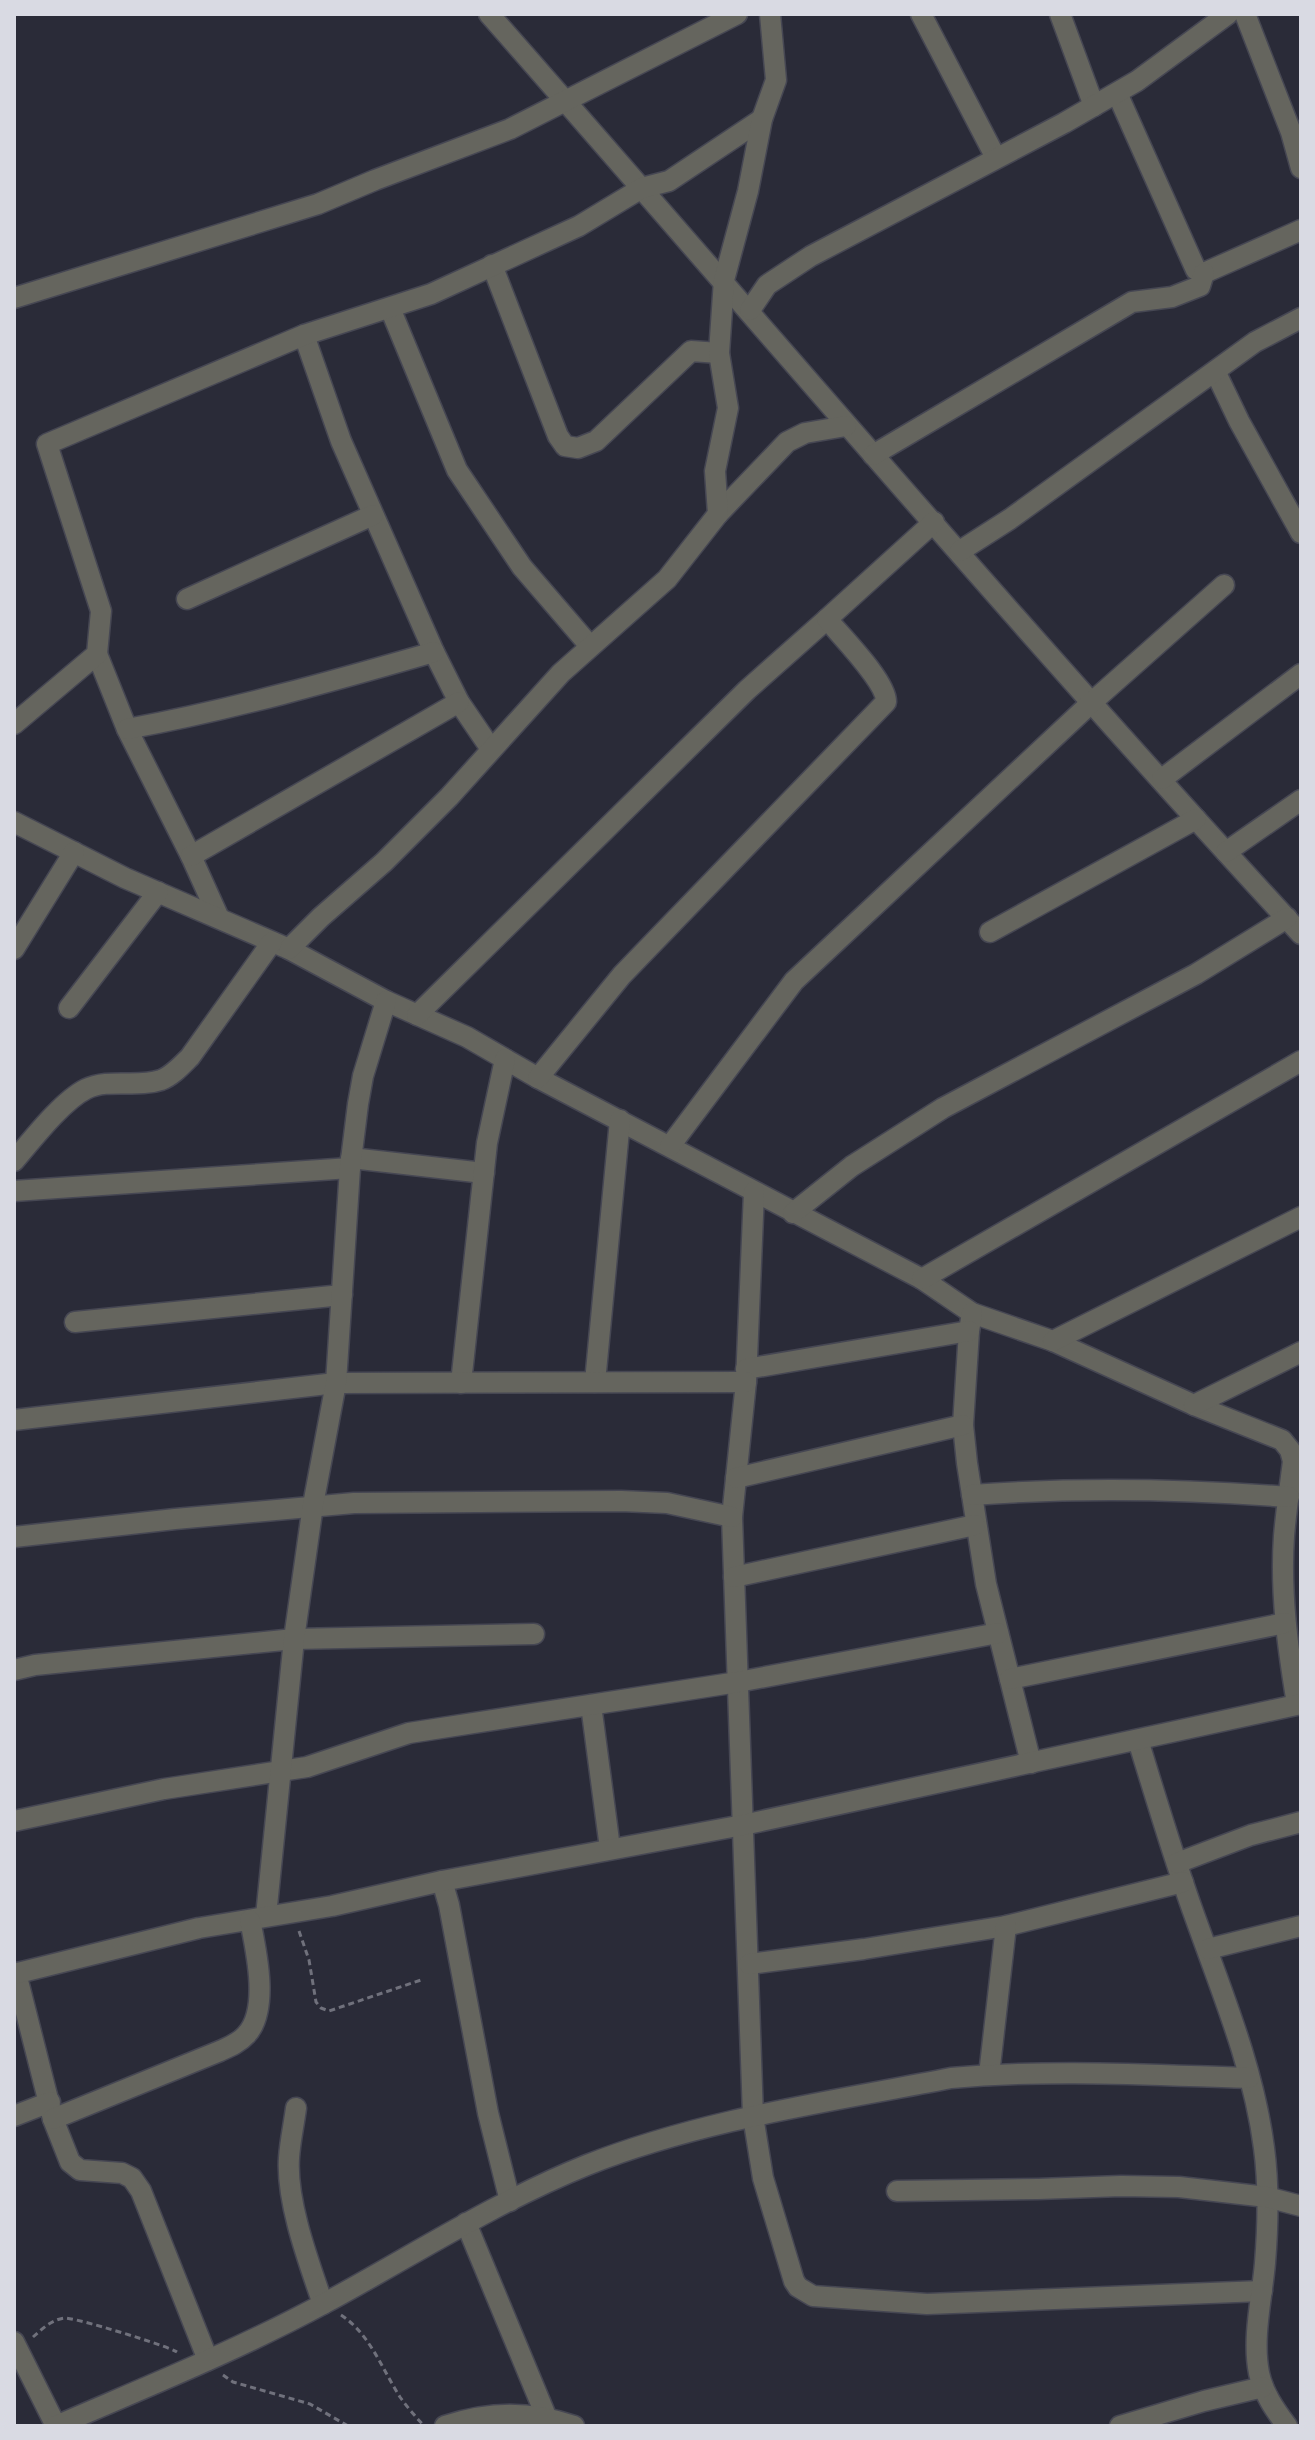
<svg xmlns="http://www.w3.org/2000/svg" width="1315" height="2440" font-family="Arial,sans-serif">
	<style>
		.lines { fill: none; stroke-linecap: round; stroke-linejoin: round }
		.minor-casing { stroke: #464753; stroke-width: 23 }
		.path { stroke: #70717c; stroke-width: 3; stroke-dasharray: 6 4; stroke-linecap: butt }
		.minor { stroke: #65655e; stroke-width: 20 }
	</style>
	<rect width="100%" height="100%" fill="#2a2b38"/>
	<g class="lines">
		<!-- minor casing -->
		<g class="minor-casing">
			<g id="minor">
				<path d="M489,14C759,321 1023,633 1301,934"/>
				<polyline points="921,14 996,158"/>
				<polyline points="1060,14 1094,106"/>
				<polyline points="1245,14 1291,132 1301,168"/>
				<polyline points="1117,93 1196,270 1204,273 1301,230"/>
				<polyline points="492,265 558,436 565,446 578,448 596,441 691,351 719,353"/>
				<polyline points="14,298 318,204 375,180 510,129 737,14"/>
				<polyline points="390,308 457,470 522,567 590,646"/>
				<polyline points="750,310 767,285 811,256 1064,123 1137,81 1228,14"/>
				<polyline points="304,335 341,441 434,652 459,702 491,749"/>
				<polyline points="1216,373 1239,421 1301,533"/>
				<polyline points="873,455 1132,302 1172,297 1200,286 1204,273"/>
				<polyline points="718,514 787,442 805,433 846,426"/>
				<polyline points="960,551 1010,519 1255,342 1301,318"/>
				<polyline points="187,599 373,515"/>
				<polyline points="97,654 127,729 191,856 219,918"/>
				<polyline points="14,724 97,654 101,611 47,444 304,335 431,294 579,226 642,188 669,181 762,119"/>
				<path d="M127,729C231,710 333,681 434,652"/>
				<polyline points="1162,779 1301,674"/>
				<path d="M14,822L125,878L289,949L386,1001L467,1037L538,1078L922,1279L972,1313L1053,1341L1194,1405L1282,1440L1290,1450L1293,1461C1290,1486 1286,1511 1284,1536C1280,1593 1288,1649 1297,1704"/>
				<polyline points="1226,852 1301,800"/>
				<polyline points="191,856 459,702"/>
				<polyline points="990,932 1196,819"/>
				<polyline points="14,949 74,852"/>
				<polyline points="289,949 321,917 384,862 449,797 561,673 667,579 718,514 715,471 728,408 719,353 724,280 748,191 762,119 776,80 770,14"/>
				<polyline points="69,1008 158,892"/>
				<polyline points="417,1015 747,690 827,619"/>
				<path d="M538,1078L622,975L886,702C887,682 841,636 827,619L934,522"/>
				<polyline points="670,1146 794,981 1091,703 1224,585"/>
				<polyline points="351,1158 484,1173"/>
				<path d="M14,1161C32,1140 62,1101 86,1089C109,1078 137,1088 161,1080C172,1076 182,1065 190,1057L272,942"/>
				<polyline points="14,1191 350,1168"/>
				<polyline points="754,1192 746,1382 732,1517 753,2116 763,2178 794,2281 798,2287 813,2296 927,2304 1262,2291"/>
				<polyline points="793,1213 852,1166 943,1108 1196,974 1287,918"/>
				<polyline points="922,1279 1301,1061"/>
				<polyline points="972,1313 969,1331 963,1425 967,1463 986,1584 1031,1763"/>
				<polyline points="75,1322 342,1295"/>
				<polyline points="1053,1341 1301,1217"/>
				<polyline points="746,1369 969,1331"/>
				<polyline points="595,1382 620,1120"/>
				<polyline points="461,1383 487,1143 505,1059"/>
				<polyline points="1194,1405 1301,1352"/>
				<polyline points="14,1420 336,1383 746,1382"/>
				<polyline points="736,1478 963,1425"/>
				<path d="M972,1495C1078,1487 1183,1489 1289,1497"/>
				<polyline points="14,1537 175,1519 354,1503 621,1501 667,1503 732,1517"/>
				<polyline points="734,1577 975,1525"/>
				<polyline points="14,1670 35,1665 294,1639 534,1634"/>
				<polyline points="1010,1679 1285,1623"/>
				<polyline points="591,1705 610,1848"/>
				<path d="M1138,1740C1155,1795 1171,1849 1190,1903C1218,1983 1253,2063 1264,2148C1269,2185 1268,2226 1265,2263C1262,2298 1252,2338 1259,2373C1263,2393 1275,2410 1287,2426"/>
				<polyline points="14,1821 164,1789 307,1767 409,1733 738,1682 998,1633"/>
				<polyline points="1177,1863 1251,1835 1301,1822"/>
				<polyline points="442,1881 449,1905 488,2113 510,2201"/>
				<polyline points="266,1916 294,1639 313,1505 336,1383 350,1168 358,1104 363,1076 386,1001"/>
				<polyline points="1208,1949 1301,1926"/>
				<polyline points="749,1964 864,1949 1006,1926 1183,1882"/>
				<polyline points="16,1973 53,2119 70,2162 80,2170 122,2173 132,2178 141,2191 208,2360"/>
				<polyline points="14,1974 199,1928 332,1906 442,1881 743,1825 1301,1704"/>
				<polyline points="989,2075 1006,1926"/>
				<path d="M296,2108C294,2124 290,2141 289,2158C286,2202 309,2263 323,2304"/>
				<polyline points="14,2116 50,2102"/>
				<path d="M53,2119L220,2051C229,2047 239,2043 246,2035C270,2010 256,1950 250,1920"/>
				<polyline points="897,2191 1038,2189 1121,2186 1179,2187 1267,2197 1301,2206"/>
				<polyline points="466,2223 546,2416"/>
				<polyline points="14,2342 56,2426"/>
				<path d="M56,2426C146,2387 238,2350 325,2303C412,2256 495,2202 587,2165C704,2119 829,2102 951,2078C1050,2069 1150,2075 1249,2078"/>
				<path d="M445,2426C490,2411 530,2411 574,2426"/>
				<polyline points="1120,2426 1204,2401 1263,2387"/>
			</g>
		</g>
		<!-- path -->
		<g class="path">
			<polyline points="299,1931 309,1960 316,2002 321,2008 329,2011 424,1979"/>
			<path d="M341,2315C370,2334 382,2369 400,2397C407,2407 416,2417 424,2426"/>
			<path d="M33,2337C42,2329 51,2320 64,2318C74,2317 168,2346 177,2352"/>
			<polyline points="223,2375 233,2382 310,2404 348,2426"/>
		</g>
		<!-- minor -->
		<use href="#minor" class="minor"/>
	</g>
	<!-- border -->
	<rect width="1315" height="2440" fill="none" stroke="#d9dae3" stroke-width="32"/>
</svg>
